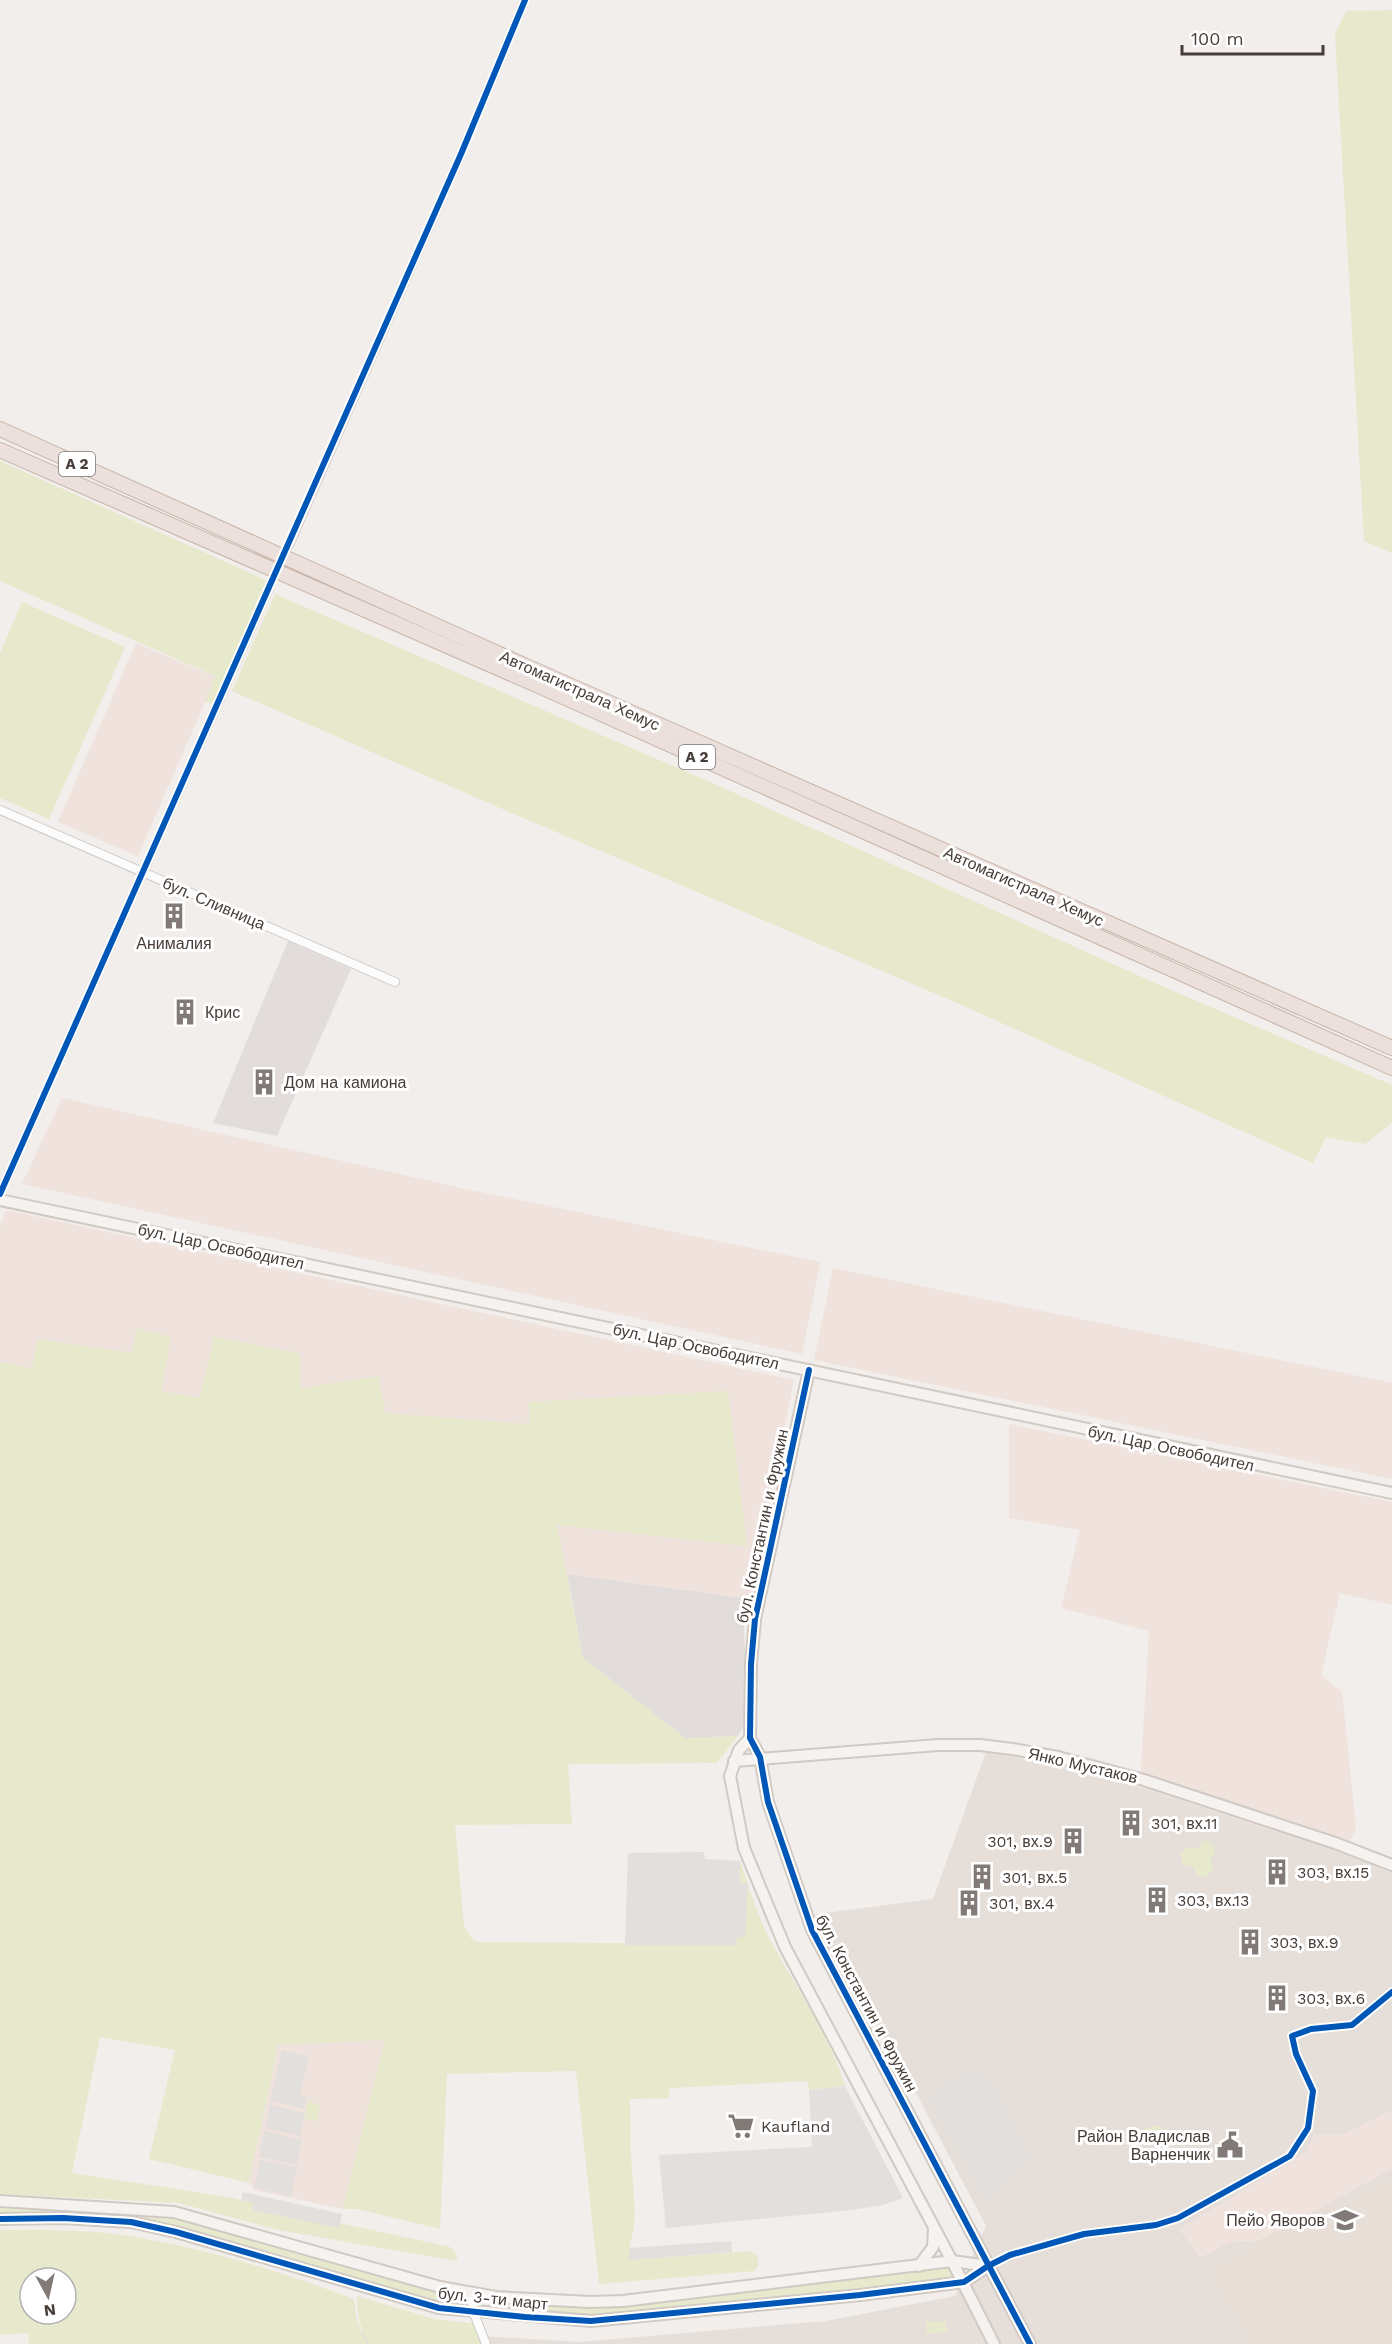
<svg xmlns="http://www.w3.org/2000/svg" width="1392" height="2344" font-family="'Work Sans',sans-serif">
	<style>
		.residential { fill: #e5ded9 }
		.commercial { fill: #f0e2dc }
		.industrial { fill: #e2dddb }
		.education { fill: #e7ded7 }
		.green { fill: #e7e9cd; fill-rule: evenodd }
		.parking { fill: #e2dfdc }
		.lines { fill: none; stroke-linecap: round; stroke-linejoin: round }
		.street-tunnel { stroke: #cfcac7; stroke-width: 8; stroke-dasharray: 8 4; stroke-linecap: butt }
		.street-casing { stroke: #cdcac7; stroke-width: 10 }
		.secondary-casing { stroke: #d1cac4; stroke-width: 14 }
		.highway-casing { stroke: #c7b3a8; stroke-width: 16 }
		.street { stroke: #fdfcfc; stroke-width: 8 }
		.secondary { stroke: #f6f2ef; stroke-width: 10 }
		.highway { stroke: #ebe0db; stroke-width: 14 }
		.cycleway-casing { stroke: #fff; stroke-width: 10 }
		.cycleway { stroke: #0057b8; stroke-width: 6 }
		.labels { text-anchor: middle; stroke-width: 6; stroke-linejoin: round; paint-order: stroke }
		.shield { fill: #fff; stroke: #7e7674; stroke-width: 1.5 }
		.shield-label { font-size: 15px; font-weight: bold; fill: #463c38 }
		.street-label { font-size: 16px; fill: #463c38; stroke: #fff }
		.poi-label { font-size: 16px; fill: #463c38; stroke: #fff; text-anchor: start }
	</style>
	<rect width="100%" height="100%" fill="#f1eeeb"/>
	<!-- residential -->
	<polygon class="residential" points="986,1752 1068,1767 1140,1787 1345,1854 1392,1873 1392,2344 134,2344 303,2329 499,2337 579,2342 826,2321 955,2296 986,2226 915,2091 812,1917 817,1914 933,1899"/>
	<!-- commercial -->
	<g class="commercial">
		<polygon points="136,643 216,677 138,856 58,822"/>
		<polygon points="62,1098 466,1189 820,1262 802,1354 22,1184"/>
		<polygon points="6,1210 794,1380 750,1599 567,1574 557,1524 747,1546 529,1402 529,1424 385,1413 379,1376 301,1388 214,1336 200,1398 161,1391 137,1328 132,1353 38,1339 33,1368 0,1362 0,1225"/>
		<polygon points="833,1268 1392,1383 1392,1479 814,1360"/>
		<polygon points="1009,1424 1392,1502 1392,1605 1340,1593 1321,1675 1342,1692 1356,1828 1345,1854 1140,1787 1149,1631 1061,1608 1080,1530 1009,1518"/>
		<polygon points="386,2040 343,2209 254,2190 249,2183 278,2045"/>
		<polygon points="1392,2110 1392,2169 1259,2241 1230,2242 1200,2258 1179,2229 1307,2152 1314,2134 1343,2134"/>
	</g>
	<!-- industrial -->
	<g class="industrial">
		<polygon points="288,941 351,969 277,1136 213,1123"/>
		<polygon points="567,1574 750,1599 744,1625 747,1721 738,1736 685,1738 583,1658"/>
	</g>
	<!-- education -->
	<polygon class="education" points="1392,2173 1392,2344 1247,2344 1204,2268"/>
	<!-- green -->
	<g class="green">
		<polygon points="1392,10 1392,553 1364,541 1335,34 1346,11"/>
		<polygon points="0,461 266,580 215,704 205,702 215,676 0,581"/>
		<polygon points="275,594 708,781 1155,983 1392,1085 1392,1123 1365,1144 1326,1137 1313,1163 948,999 486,802 232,691"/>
		<polygon points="22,602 125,647 49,819 0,798 0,653"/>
		<path d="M137,1328L171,1337L161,1391L200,1398L214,1336L300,1354L301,1388L379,1376L385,1413L529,1424V1402L728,1391L747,1546L557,1525L583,1658L685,1738L738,1736L717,1763L568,1764L572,1824L455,1825L464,1927L472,1939L478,1942L736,1944L737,1937L745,1936L747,1883H740V1861C749,1886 757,1915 769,1938C795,1986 829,2034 845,2086L809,2090L808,2081L669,2088V2098L630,2099L631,2155L635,2213L634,2228L629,2248L630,2260L749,2251C759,2254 762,2264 754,2271L599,2284L576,2071L447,2074L440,2229L357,2209H343L385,2040L278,2045L249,2183L149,2159L175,2050L100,2037L72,2173L228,2197L253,2203V2209L339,2227L340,2223L450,2247L457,2254V2261L278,2230L179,2203L0,2194V1362L32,1368L38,1339L132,1353Z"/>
		<polygon points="1204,1841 1212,1842 1216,1852 1210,1860 1213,1870 1206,1877 1197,1876 1192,1866 1183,1864 1180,1854 1188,1847 1196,1849"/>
		<polygon points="308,2101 320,2105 317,2121 304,2119"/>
		<polygon points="1157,2125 1161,2126 1164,2134 1136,2144 1132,2134"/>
		<polygon points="0,2202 174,2212 455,2289 453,2309 131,2222 0,2219"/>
		<path d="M0,2230C43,2230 86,2229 129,2236C206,2248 281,2272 354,2299L356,2316L366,2344H29L28,2333L0,2335ZM30,2278H66V2314H30Z"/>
		<polygon points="952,2261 964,2282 591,2321 494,2313 496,2297 590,2302"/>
		<path d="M357,2296L434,2319L477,2324L485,2344H369C360,2329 357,2314 357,2296Z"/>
		<polygon points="946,2321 947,2332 927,2334 926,2322"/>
	</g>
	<!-- parking -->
	<g class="parking">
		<polygon points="704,1852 705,1859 740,1861 740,1883 748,1883 745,1937 737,1937 736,1945 625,1945 628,1853"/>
		<polygon points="282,2050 309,2056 300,2095 307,2097 304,2109 270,2101"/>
		<polygon points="977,2065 1000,2094 1030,2159 986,2199 926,2097"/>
		<polygon points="845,2086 903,2198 880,2206 842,2211 666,2228 659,2155 812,2147 809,2090"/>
		<polygon points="270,2105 305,2113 300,2136 265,2128"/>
		<polygon points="264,2131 302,2140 297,2165 259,2157"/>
		<polygon points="260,2160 297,2167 291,2196 254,2188"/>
		<polygon points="243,2192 342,2214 339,2228 253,2210 253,2203 241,2200"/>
		<polygon points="731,2241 732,2252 629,2260 629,2248"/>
	</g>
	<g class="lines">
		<!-- street-tunnel -->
		<polyline class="street-tunnel" points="269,588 289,545"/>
		<!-- street casing -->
		<g class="street-casing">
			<g id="street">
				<polyline points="289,545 461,154 525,0"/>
				<polyline points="0,810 395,982"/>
				<polyline points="0,1194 269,588"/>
				<polyline points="988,2266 1010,2255 1084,2234 1156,2225 1178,2218 1290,2156 1308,2128 1313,2091 1296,2054 1292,2036 1311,2029 1352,2025 1392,1992"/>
				<polyline points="471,2292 473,2311 486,2344"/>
			</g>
		</g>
		<!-- secondary casing -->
		<g class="secondary-casing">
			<g id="secondary">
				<polyline points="0,1200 1392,1493"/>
				<polyline points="809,1370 755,1619 751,1664 750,1738 760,1757 768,1802 812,1930 1030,2344"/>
				<polyline points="750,1738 739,1750 730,1776 744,1848 785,1947 952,2261 994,2344"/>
				<polyline points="734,1761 938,1745 980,1745 1012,1749 1058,1757 1144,1780 1335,1843 1392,1865"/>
				<polyline points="0,2201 174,2212 440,2287 496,2297 590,2302 623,2301 952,2261 988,2266"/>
				<polyline points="0,2219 63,2218 131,2222 176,2232 439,2308 591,2321 860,2295 964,2282 988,2266"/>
				<polyline points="919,2266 933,2247 934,2229"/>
			</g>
		</g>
		<!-- highway casing -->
		<g class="highway-casing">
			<g id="highway">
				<polyline points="0,429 526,666 1392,1048"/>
				<polyline points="0,450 550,691 1392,1068"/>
			</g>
		</g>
		<!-- street -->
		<use href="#street" class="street"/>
		<!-- secondary -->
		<use href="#secondary" class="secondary"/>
		<!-- highway -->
		<use href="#highway" class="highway"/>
		<!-- cycleway casing -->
		<g class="cycleway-casing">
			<g id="cycleway">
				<polyline points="0,1194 461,154 525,0"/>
				<polyline points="809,1370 755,1619 751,1664 750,1738 760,1757 768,1802 812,1930 1030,2344"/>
				<polyline points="0,2219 63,2218 131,2222 176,2232 439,2308 525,2317 591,2321 860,2295 964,2282 988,2266 1010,2255 1084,2234 1156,2225 1178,2218 1290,2156 1308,2128 1313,2091 1296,2054 1292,2036 1311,2029 1352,2025 1392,1992"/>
			</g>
		</g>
		<!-- cycleway -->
		<use href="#cycleway" class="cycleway"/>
	</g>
	<!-- icons -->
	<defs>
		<g id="building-bare" transform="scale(2.07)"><path d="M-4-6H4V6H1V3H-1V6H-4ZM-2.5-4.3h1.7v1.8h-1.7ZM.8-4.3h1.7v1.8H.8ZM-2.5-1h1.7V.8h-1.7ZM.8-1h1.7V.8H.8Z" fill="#827a77" stroke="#fff" stroke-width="2.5" paint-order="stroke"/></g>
		<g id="supermarket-bare" transform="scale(2.07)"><path d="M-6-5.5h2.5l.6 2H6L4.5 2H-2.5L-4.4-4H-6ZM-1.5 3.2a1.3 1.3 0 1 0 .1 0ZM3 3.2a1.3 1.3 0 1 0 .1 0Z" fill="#827a77" stroke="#fff" stroke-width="2.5" paint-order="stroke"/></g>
		<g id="civic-bare" transform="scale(2.07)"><path d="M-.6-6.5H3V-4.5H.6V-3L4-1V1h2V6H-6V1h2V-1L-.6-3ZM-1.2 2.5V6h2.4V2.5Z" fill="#827a77" stroke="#fff" stroke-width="2.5" paint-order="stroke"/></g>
		<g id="school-bare" transform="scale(2.07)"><path d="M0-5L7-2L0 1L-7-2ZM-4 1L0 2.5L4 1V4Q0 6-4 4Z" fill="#827a77" stroke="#fff" stroke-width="2.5" paint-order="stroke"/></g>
	</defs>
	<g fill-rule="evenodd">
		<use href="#building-bare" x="174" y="916"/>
		<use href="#building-bare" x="185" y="1012"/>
		<use href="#building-bare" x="264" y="1082"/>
		<use href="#building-bare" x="1131" y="1823"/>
		<use href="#building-bare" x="1073" y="1841"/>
		<use href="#building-bare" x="1277" y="1872"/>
		<use href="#building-bare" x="982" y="1877"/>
		<use href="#building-bare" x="1157" y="1900"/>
		<use href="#building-bare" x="969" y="1903"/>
		<use href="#building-bare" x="1250" y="1942"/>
		<use href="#building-bare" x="1277" y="1998"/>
		<use href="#supermarket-bare" x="741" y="2126"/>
		<use href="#civic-bare" x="1230" y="2145"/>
		<use href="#school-bare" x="1345" y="2220"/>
	</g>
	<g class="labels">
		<!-- shield labels -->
		<g class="shield">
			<rect x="59" y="452" width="36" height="24" rx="4.5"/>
			<rect x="679" y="745" width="36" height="24" rx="4.5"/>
		</g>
		<g class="shield-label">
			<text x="77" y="469">A 2</text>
			<text x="697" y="762">A 2</text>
		</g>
		<!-- street labels -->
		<g class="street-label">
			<text transform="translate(580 690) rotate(24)" y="6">Автомагистрала Хемус</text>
			<text transform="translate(1024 886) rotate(24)" y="6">Автомагистрала Хемус</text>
			<text transform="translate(214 903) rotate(23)" y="6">бул. Сливница</text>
			<text transform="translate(221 1246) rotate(12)" y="6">бул. Цар Освободител</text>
			<text transform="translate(696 1346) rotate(12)" y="6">бул. Цар Освободител</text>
			<text transform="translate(1171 1448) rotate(12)" y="6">бул. Цар Освободител</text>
			<text transform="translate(762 1526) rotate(-78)" y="6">бул. Константин и Фружин</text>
			<text transform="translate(1083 1765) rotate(13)" y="6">Янко Мустаков</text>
			<text transform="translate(867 2003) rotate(62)" y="6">бул. Константин и Фружин</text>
			<text transform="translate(493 2298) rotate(6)" y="6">бул. 3-ти март</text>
		</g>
		<!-- poi labels -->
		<g class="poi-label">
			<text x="174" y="949" text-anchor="middle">Анималия</text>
			<text x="205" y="1018">Крис</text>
			<text x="284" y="1088">Дом на камиона</text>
			<text x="1151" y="1829">301, вх.11</text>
			<text x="1053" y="1847" text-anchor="end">301, вх.9</text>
			<text x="1297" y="1878">303, вх.15</text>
			<text x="1002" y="1883">301, вх.5</text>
			<text x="1177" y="1906">303, вх.13</text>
			<text x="989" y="1909">301, вх.4</text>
			<text x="1270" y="1948">303, вх.9</text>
			<text x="1297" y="2004">303, вх.6</text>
			<text x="761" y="2132">Kaufland</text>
			<text x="1210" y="2142" text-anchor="end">Район Владислав<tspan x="1210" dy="18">Варненчик</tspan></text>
			<text x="1325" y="2226" text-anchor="end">Пейо Яворов</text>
		</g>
	</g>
	<!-- north arrow -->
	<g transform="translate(48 2296) rotate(172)"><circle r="28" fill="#ffffff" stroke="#b5b1af" stroke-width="1.5"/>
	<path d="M0-4.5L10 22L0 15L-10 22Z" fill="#827a77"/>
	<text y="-9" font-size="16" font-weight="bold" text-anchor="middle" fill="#463c38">N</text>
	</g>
	<!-- scale -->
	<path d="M1182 45v9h141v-9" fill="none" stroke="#463c38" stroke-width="3"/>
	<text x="1191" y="45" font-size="18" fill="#463c38" stroke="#ffffff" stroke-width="4.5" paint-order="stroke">100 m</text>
</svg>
